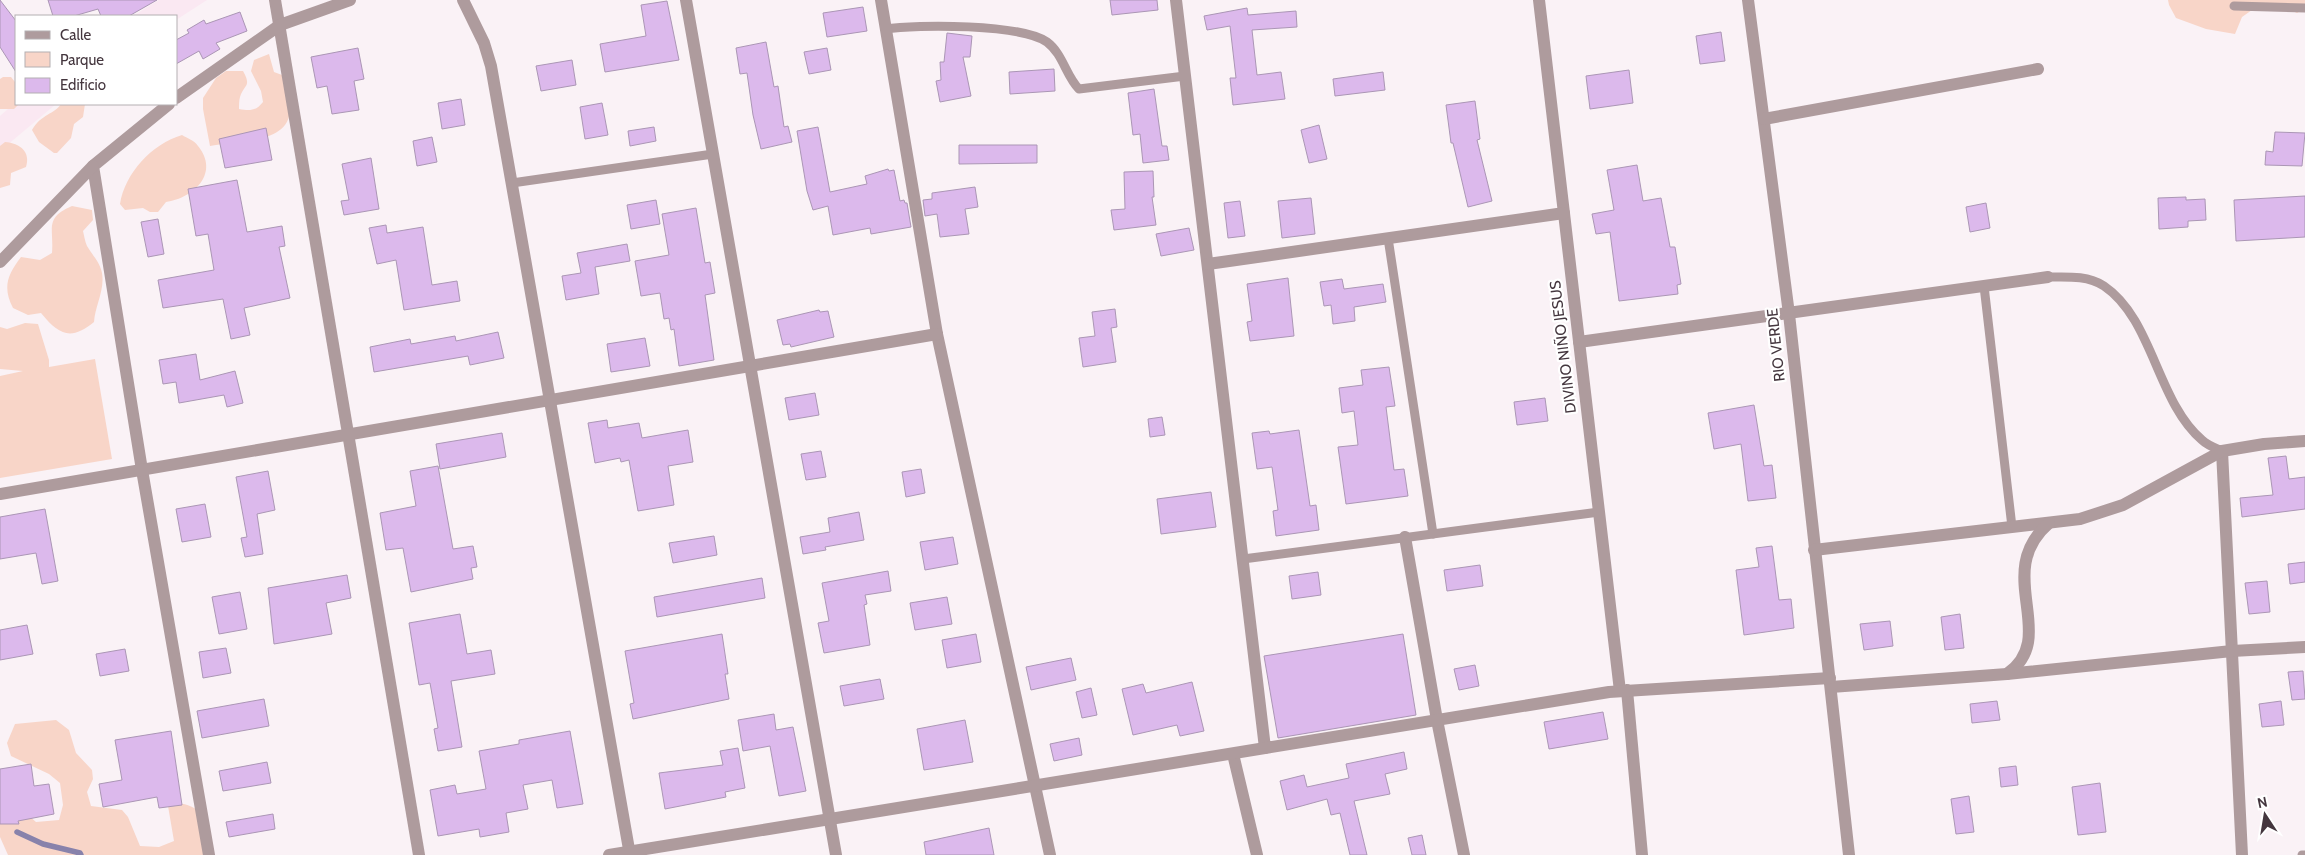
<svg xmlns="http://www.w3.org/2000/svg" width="2305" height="855" font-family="Cabin,sans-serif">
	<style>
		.built { fill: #fae8f2 }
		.green { fill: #f8d5c8 }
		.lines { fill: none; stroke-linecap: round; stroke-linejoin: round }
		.stream { stroke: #8882ab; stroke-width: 5.5 }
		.building { fill: #dcb9ec; stroke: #ab96b5 }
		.lane { stroke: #ae9b9d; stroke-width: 9 }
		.street { stroke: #ae9b9d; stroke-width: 12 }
		.labels { text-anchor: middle; stroke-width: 4.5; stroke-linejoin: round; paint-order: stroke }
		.street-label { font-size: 15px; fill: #44363e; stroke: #fff }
	</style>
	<rect width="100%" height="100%" fill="#faf2f6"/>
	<!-- built -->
	<g class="built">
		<polygon points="159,0 207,0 176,20 176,16 133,16"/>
		<polygon points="16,102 56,104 0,151 0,116"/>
	</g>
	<!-- green -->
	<g class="green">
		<polygon points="2168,0 2305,0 2305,8 2297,13 2278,4 2252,10 2242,17 2235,34 2206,29 2176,18 2169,5"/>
		<path d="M269,54L274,72L282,75C284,86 290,100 290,110C289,145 233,141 210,146L203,109V98L216,78L226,71H243C252,87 244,84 240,97C239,100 239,106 239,109C250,111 256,111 263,102L261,91L251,71L254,60Z"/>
		<polygon points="3,77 11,77 15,82 16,104 19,104 14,109 0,109 0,79"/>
		<path d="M61,104H85L83,117L74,124L71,138L57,153H54L39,142L32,130C41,114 55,114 61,104Z"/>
		<path d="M182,135C187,138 195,141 198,146C220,173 194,198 166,202L158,212H150L143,208L125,210L120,204C125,173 152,144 182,135Z"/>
		<path d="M5,142C20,143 31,152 26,167L11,173L10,185L0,188V146Z"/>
		<path d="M72,206L92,210L93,220L83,231C84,235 85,242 87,246C92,255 100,262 102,273C105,290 95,306 94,322C71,341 59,335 41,313L28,315L13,308C2,287 8,274 21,257L40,260L52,253C54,228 44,218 72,206Z"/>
		<polygon points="0,315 0,327 7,329 25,323 38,324 49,360 49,367 95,359 112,459 0,478 0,376 23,371 0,369"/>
		<path d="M56,720L69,730L76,753L92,770L93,779L87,792L91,806L122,810L128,817L140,846L159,847L174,841L168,806C181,800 192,806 203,814L211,855H8L0,837V801H12L36,822L59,820L63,805L60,783L49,774L11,756L7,743L15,724Z"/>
	</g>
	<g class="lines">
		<!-- stream -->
		<polyline class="stream" points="17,832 43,844 80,853 81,855"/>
	</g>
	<!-- building -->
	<g class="building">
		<polygon points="0,0 16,21 16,72 0,47"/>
		<polygon points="48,0 157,0 129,16 101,16 98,9 74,16 53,16"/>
		<polygon points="1110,0 1157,0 1158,10 1112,15"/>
		<polygon points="667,1 679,60 605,72 600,44 646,36 641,5"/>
		<polygon points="863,7 867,31 827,37 823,13"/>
		<polygon points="1247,8 1248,15 1296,11 1297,27 1252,30 1257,75 1281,72 1285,99 1233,105 1230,78 1236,78 1230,26 1207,30 1204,16"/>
		<polygon points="240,12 247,31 216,43 220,49 203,59 199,51 176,64 176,40 189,33 187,30 204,20 206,24"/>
		<polygon points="1721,32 1725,61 1700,64 1696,36"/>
		<polygon points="947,33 972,36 970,57 963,57 971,96 940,102 936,81 941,80 940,62 944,62"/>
		<polygon points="766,42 774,87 778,86 784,127 788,126 792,142 761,149 753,115 747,73 740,74 736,48"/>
		<polygon points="358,48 364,79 354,81 359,110 332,114 327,86 317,88 311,57"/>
		<polygon points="827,48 831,70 809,74 804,52"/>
		<polygon points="572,60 576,85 541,91 536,66"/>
		<polygon points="1054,69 1055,91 1010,94 1009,72"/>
		<polygon points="1629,70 1633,103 1590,109 1586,76"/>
		<polygon points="1383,72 1385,90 1335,96 1333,79"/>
		<polygon points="1154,89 1162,146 1167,146 1169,160 1143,163 1140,134 1133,135 1128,93"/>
		<polygon points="461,99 465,125 442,129 438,103"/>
		<polygon points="1475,101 1480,139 1477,140 1492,201 1468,207 1453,143 1451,143 1446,105"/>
		<polygon points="602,103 608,135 585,139 580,107"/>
		<polygon points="1319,125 1327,159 1309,163 1301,130"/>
		<polygon points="654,127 656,141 630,146 628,131"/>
		<polygon points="818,127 830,192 867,184 865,176 888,169 889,171 894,170 900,201 904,200 905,203 907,203 911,227 871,234 870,228 833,235 828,206 813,210 807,191 797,131"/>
		<polygon points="266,128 272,160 225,168 219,139"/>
		<polygon points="2275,132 2305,133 2302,166 2265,165 2266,151 2273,152"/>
		<polygon points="432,137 437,162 417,166 413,141"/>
		<polygon points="959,145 1037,145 1037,163 959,164"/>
		<polygon points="371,158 379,209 344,215 341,201 349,200 342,164"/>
		<polygon points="1637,165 1643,201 1661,198 1670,247 1675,247 1681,284 1677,285 1678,294 1619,301 1610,232 1596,234 1592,214 1614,210 1607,170"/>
		<polygon points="1153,171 1154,197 1152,197 1156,225 1114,230 1111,210 1125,209 1124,172"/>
		<polygon points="237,180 247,232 282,226 285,246 279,247 290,298 244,308 250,335 231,339 223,299 163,308 158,280 214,270 208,234 196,236 188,189"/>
		<polygon points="975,187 978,207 965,209 969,234 940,237 937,214 925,216 923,200 932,199 932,193"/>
		<polygon points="2305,196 2305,237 2236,241 2234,200"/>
		<polygon points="2186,197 2186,200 2205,199 2206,220 2188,221 2188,227 2159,229 2158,198"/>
		<polygon points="1311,198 1315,234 1282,238 1278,201"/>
		<polygon points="656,200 660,224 631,229 627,205"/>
		<polygon points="1240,201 1245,236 1228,238 1224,203"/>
		<polygon points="1986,203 1990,228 1970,232 1966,207"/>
		<polygon points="696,208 705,263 710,262 715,293 705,295 714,360 679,366 674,329 671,330 669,318 664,319 660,293 641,296 635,261 669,255 662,214"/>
		<polygon points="158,219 164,254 148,257 141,222"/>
		<polygon points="386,225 387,233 423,227 432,285 457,281 460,301 404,310 396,260 377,264 369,228"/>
		<polygon points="1189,228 1194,250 1161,256 1156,234"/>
		<polygon points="627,244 630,261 595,267 599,294 566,300 562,276 581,273 577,253"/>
		<polygon points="1288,278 1294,336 1250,341 1247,322 1252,321 1247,284"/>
		<polygon points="1342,279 1344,289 1383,284 1386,302 1354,307 1355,321 1333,324 1331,305 1324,306 1320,282"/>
		<polygon points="1115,309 1117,327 1111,328 1116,362 1083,367 1079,338 1095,336 1092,312"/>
		<polygon points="819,310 820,312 828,311 834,337 791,347 790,344 783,345 777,320"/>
		<polygon points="498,332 504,358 470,365 468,356 374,372 370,347 410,339 411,344 455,336 456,341"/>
		<polygon points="645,338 650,366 611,372 607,344"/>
		<polygon points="196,354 200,380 235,371 243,403 227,407 224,395 179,403 176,382 163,384 159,360"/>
		<polygon points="1389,367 1395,406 1386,407 1394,470 1404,469 1408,496 1346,504 1338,447 1358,445 1354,411 1342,413 1339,388 1363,385 1361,370"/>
		<polygon points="815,393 819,415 789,420 785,398"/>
		<polygon points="1545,398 1548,421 1517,425 1514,402"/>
		<polygon points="1754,405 1764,466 1772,465 1776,498 1748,501 1741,444 1714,449 1708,413"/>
		<polygon points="1162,417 1165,435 1150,437 1148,419"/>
		<polygon points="607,420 608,428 639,423 642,438 688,430 693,462 668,466 674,505 638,511 629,460 621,462 620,458 595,463 588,423"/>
		<polygon points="1299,430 1310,506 1316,505 1319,530 1276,536 1273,511 1278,510 1272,467 1257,469 1252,433 1269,431 1270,434"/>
		<polygon points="502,433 506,457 440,469 436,444"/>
		<polygon points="821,451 826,477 806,480 801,454"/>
		<polygon points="2286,456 2289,479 2305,477 2305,509 2242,517 2240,498 2273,495 2268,458"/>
		<polygon points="438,466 453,549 473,546 477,567 471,568 473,579 411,592 403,548 386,550 380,513 416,506 410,471"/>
		<polygon points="921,469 925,493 906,497 902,472"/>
		<polygon points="268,471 275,510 257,514 263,554 245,557 241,538 247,537 236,477"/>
		<polygon points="1211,492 1216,527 1161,534 1157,499"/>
		<polygon points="205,504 211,537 182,542 176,509"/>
		<polygon points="45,509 58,581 42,584 36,553 0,559 0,517"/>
		<polygon points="859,512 864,540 825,547 826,550 803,554 800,537 830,532 828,518"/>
		<polygon points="714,536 717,555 673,563 669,543"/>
		<polygon points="953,537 958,564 925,570 920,542"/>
		<polygon points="1772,546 1779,600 1791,599 1794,628 1744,635 1736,570 1759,567 1756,548"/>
		<polygon points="2305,562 2305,582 2290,584 2288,564"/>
		<polygon points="1480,565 1483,586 1447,591 1444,570"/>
		<polygon points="888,571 891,591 865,595 867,604 864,605 870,645 824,653 818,623 829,621 822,583"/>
		<polygon points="1318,572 1321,595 1292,599 1289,576"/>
		<polygon points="347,575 351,598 326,603 332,634 274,644 268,588"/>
		<polygon points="762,578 765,598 657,617 654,597"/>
		<polygon points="2267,581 2270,612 2249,614 2245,583"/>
		<polygon points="240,592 247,629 219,634 212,597"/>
		<polygon points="947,597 952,624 915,630 910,603"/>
		<polygon points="460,614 467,654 491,650 495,674 451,681 462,747 438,751 434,729 438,728 430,683 419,685 409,623"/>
		<polygon points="1960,614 1964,648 1945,650 1941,617"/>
		<polygon points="1890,621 1893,646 1864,650 1860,624"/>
		<polygon points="27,625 33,654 0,660 0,630"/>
		<polygon points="722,634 728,674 725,674 729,699 633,719 630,704 634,703 625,651"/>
		<polygon points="976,634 981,662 947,668 942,640"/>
		<polygon points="1403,634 1416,715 1278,738 1264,656"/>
		<polygon points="226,648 231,673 203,678 199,652"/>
		<polygon points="125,649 129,671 100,676 96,654"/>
		<polygon points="1071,658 1076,680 1031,690 1026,667"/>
		<polygon points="1475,665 1479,686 1459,690 1454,669"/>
		<polygon points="2303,671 2305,699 2292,700 2288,672"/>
		<polygon points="880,679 884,699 844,706 840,686"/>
		<polygon points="1192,682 1204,731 1180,736 1177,725 1133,735 1122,689 1143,684 1146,693"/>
		<polygon points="1091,688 1097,715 1082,718 1076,692"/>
		<polygon points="264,699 269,726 202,738 197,711"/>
		<polygon points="1997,701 2000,720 1972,723 1970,704"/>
		<polygon points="2281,701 2284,725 2262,727 2259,704"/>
		<polygon points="1603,712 1608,739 1549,749 1544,722"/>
		<polygon points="774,714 776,730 793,727 806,791 779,796 770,746 743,751 738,720"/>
		<polygon points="965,720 973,762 924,770 917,729"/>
		<polygon points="171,731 182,805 159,808 157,797 103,807 99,784 122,780 115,740"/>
		<polygon points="570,731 583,804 557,808 552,780 523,785 528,809 506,813 509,832 480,837 479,829 438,836 430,790 455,785 457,794 486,789 479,751 519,744 519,740"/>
		<polygon points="1079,738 1082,755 1054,761 1050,744"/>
		<polygon points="738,748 745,788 725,792 726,797 665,809 659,773 723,765 720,751"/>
		<polygon points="1404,752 1407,769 1385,774 1390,794 1354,801 1367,855 1350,855 1340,813 1331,815 1327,799 1287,810 1280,781 1304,775 1307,787 1349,778 1346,764"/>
		<polygon points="267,762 271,783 223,791 219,771"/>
		<polygon points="31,764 34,786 49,784 54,814 18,821 19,824 0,824 0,769"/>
		<polygon points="2016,766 2018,785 2001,787 1999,768"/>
		<polygon points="2100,783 2106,832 2078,835 2072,787"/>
		<polygon points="1969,796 1974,832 1956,834 1951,799"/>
		<polygon points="273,814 275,829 229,837 226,822"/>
		<polygon points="989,828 994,855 926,855 924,842"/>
		<polygon points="1422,835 1426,855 1412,855 1408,838"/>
	</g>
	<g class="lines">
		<!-- lane -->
		<g class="lane">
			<polyline points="2234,6 2305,8"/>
			<path d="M885,29C917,24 1022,24 1047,42C1063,54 1066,76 1079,89L1185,76"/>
			<polyline points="512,183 713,154"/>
			<polyline points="1388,238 1433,534"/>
			<path d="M2048,277C2066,277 2087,275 2104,286C2153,319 2157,402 2202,440C2207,445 2215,448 2222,451"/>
			<polyline points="1984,286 2012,527"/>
			<polyline points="1243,559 1599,512"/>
			<polyline points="2302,855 2305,855"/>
		</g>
		<!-- street -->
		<g class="street">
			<polyline points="275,0 419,855"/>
			<polyline points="463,0 484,43 491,66 630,855"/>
			<polyline points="686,0 836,855"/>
			<polyline points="881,0 937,334 1050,855"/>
			<polyline points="1176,0 1265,748"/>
			<polyline points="1539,0 1620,691"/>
			<polyline points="1748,0 1789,314 1849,855"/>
			<polyline points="176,98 280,25 350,0"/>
			<polyline points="169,104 93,166 142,470 209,855"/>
			<polyline points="1764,119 2038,69"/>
			<polyline points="0,262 93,166"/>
			<polyline points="1208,264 1564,213"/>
			<polyline points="1579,342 2048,277"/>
			<polyline points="2222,451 2242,855"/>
			<polyline points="0,494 937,334"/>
			<polyline points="1405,537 1437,720 1464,855"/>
			<polyline points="1814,550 2080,519 2123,505 2222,451 2264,444 2305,441"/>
			<path d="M2007,674C2061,636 1991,573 2049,523"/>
			<polyline points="1831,687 2007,674 2232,651 2305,647"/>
			<polyline points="1627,690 1642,855"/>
			<polyline points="1233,754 1257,855"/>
			<polyline points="609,855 1609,692 1830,678"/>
		</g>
	</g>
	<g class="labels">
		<!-- street labels -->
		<g class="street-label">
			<text transform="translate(1776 345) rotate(-96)" y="5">RIO VERDE</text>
			<text transform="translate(1563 347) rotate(-97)" y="5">DIVINO NIÑO JESUS</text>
		</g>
	</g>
	<!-- legend -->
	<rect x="15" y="15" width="162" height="90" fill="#ffffff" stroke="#b4afb2"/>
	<rect x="25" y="31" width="25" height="8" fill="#ae9b9d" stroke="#b4afb2"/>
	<text x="60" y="40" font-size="15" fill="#44363e">Calle</text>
	<rect x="25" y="52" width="25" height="15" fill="#f8d5c8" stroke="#b4afb2"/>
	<text x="60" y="65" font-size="15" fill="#44363e">Parque</text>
	<rect x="25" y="78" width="25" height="15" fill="#dcb9ec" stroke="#b4afb2"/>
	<text x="60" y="90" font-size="15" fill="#44363e">Edificio</text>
	<!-- north arrow -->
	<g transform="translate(2265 815) rotate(348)" stroke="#ffffff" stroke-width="4" paint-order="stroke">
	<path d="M0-4L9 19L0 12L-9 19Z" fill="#44363e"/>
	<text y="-8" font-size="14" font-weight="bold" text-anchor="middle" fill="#44363e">N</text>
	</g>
</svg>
